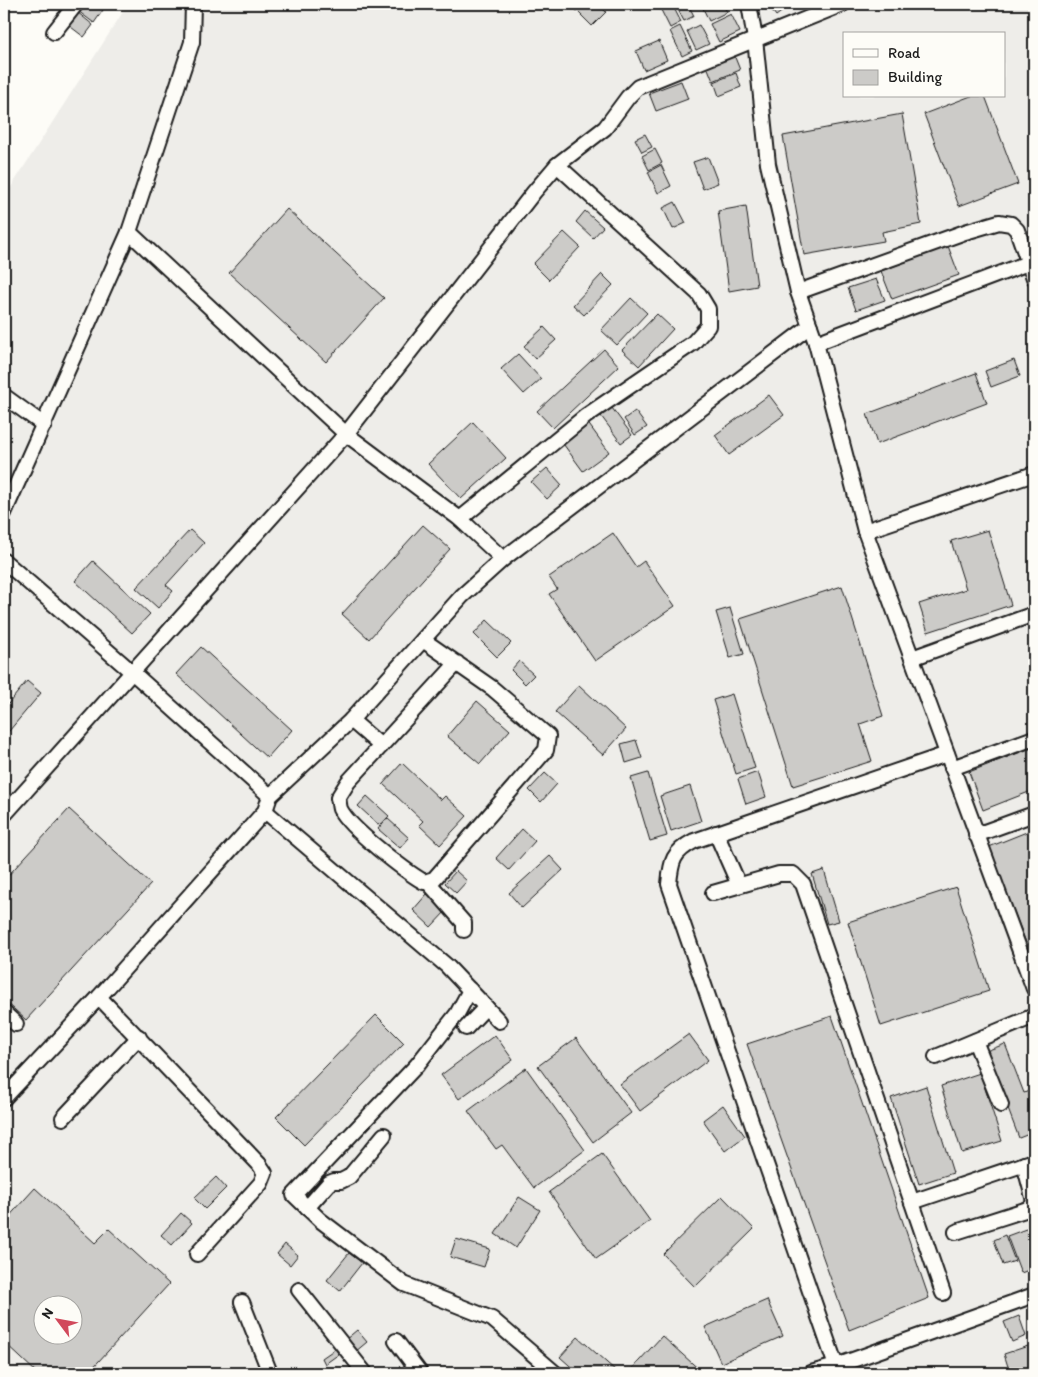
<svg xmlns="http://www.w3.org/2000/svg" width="1038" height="1377" font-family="Itim,sans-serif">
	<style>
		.built { fill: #eeede9; fill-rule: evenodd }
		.building { fill: #cccbc8; stroke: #1c1c1c; fill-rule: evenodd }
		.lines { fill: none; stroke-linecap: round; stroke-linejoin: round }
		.minor-casing { stroke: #1c1c1c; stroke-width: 18 }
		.minor { stroke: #fdfcf7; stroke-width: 14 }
	</style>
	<rect width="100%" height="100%" fill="#fdfcf7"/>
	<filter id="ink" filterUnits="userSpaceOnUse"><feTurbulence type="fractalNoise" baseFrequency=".02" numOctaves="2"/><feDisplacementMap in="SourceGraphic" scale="10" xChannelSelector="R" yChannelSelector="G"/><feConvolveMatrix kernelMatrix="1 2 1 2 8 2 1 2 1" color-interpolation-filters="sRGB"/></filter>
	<g filter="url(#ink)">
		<!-- built -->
		<path class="built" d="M128,4H1034V1373H4V198ZM844,34H1004V96H844ZM42,1304H72V1334H42Z"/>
		<!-- building -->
		<g class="building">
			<polygon points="83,4 95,4 103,10 94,23 78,11"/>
			<polygon points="570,4 598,4 606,12 592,26"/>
			<polygon points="658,4 672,4 681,22 670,28"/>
			<polygon points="675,4 688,4 694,16 684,21"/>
			<polygon points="701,4 723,4 727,12 709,21"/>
			<polygon points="767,4 792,4 776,16"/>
			<polygon points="77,12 93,25 84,37 67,24"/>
			<polygon points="731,14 740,32 719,42 710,24"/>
			<polygon points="699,25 709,44 696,50 687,31"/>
			<polygon points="680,26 692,51 682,56 670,31"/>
			<polygon points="659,41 667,60 644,70 636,51"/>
			<polygon points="732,50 740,70 713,81 705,61"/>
			<polygon points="736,73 741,87 719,96 714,82"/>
			<polygon points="681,81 688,99 656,111 649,93"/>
			<polygon points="971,96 985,96 1018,184 959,206 924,114"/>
			<polygon points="902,114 921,224 882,232 884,241 804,255 783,136"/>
			<polygon points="645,134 652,147 642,152 635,139"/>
			<polygon points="655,149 662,163 649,170 642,156"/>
			<polygon points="708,157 718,183 703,189 693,162"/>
			<polygon points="661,165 671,186 658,193 648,172"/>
			<polygon points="675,202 686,223 673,229 663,208"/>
			<polygon points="746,206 757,286 729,291 718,211"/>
			<polygon points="287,209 384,298 326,362 229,273"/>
			<polygon points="585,211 603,227 593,238 576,222"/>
			<polygon points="564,232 580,247 549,280 533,264"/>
			<polygon points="948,246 959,275 892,299 881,271"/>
			<polygon points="602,274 613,285 584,315 573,305"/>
			<polygon points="876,279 885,300 856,310 848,288"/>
			<polygon points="631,298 647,313 617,345 601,330"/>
			<polygon points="657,314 673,329 639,366 622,350"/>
			<polygon points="544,327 556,340 535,359 524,346"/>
			<polygon points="604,349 619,366 553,428 537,411"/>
			<polygon points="518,354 541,379 524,394 501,369"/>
			<polygon points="1014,360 1020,376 991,387 985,371"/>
			<polygon points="976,373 987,403 877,444 867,414"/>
			<polygon points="769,395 784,415 729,455 715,435"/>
			<polygon points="612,408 632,435 621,443 601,416"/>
			<polygon points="635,411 647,427 635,435 624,419"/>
			<polygon points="473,422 506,458 461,499 428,464"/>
			<polygon points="587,422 609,452 583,471 561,441"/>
			<polygon points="547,468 562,485 547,499 531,482"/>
			<polygon points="423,525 450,549 369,639 342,614"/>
			<polygon points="190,530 204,543 166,585 173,591 158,608 136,588"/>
			<polygon points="988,530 1011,605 928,632 919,604 966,589 951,541"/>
			<polygon points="613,533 636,567 644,561 675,606 595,661 549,594 557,589 549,577"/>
			<polygon points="93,561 150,614 132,633 75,581"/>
			<polygon points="842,586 883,716 860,724 872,761 793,786 740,619"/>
			<polygon points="730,608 744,654 730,658 716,612"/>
			<polygon points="487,620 511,643 497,657 474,634"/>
			<polygon points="201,647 292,730 267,758 176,674"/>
			<polygon points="519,661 534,675 525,684 511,670"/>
			<polygon points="27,681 41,693 4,737 4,709"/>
			<polygon points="579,685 626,729 603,755 555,712"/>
			<polygon points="732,694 755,768 736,774 713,700"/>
			<polygon points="477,701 510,730 480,764 447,736"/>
			<polygon points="636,740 642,758 626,763 621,744"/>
			<polygon points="1034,747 1034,790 983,810 969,772"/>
			<polygon points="402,763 441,800 445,796 467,816 440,845 419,825 423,821 383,784"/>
			<polygon points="758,772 766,797 746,804 738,779"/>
			<polygon points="545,773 557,784 541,802 529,790"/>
			<polygon points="648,773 667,836 650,841 631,778"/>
			<polygon points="690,786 701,821 671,831 660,796"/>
			<polygon points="367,796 389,816 380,826 358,806"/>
			<polygon points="69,809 151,884 26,1020 4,1000 4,880"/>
			<polygon points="387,818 409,838 400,848 378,829"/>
			<polygon points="522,829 535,841 509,870 496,858"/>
			<polygon points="1034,829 1034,963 989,847"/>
			<polygon points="550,856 563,870 522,908 509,893"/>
			<polygon points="824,870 839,921 827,924 812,874"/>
			<polygon points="456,871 467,881 456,893 445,883"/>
			<polygon points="956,887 989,991 881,1026 848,922"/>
			<polygon points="427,894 446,911 431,927 413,910"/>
			<polygon points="376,1015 404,1043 304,1145 276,1117"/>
			<polygon points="832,1016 929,1298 849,1330 747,1044"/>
			<polygon points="689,1034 708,1060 640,1111 620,1084"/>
			<polygon points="495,1035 513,1060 459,1099 441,1075"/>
			<polygon points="576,1038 631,1113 593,1142 538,1066"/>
			<polygon points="1005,1044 1024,1093 1034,1089 1034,1104 1029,1106 1034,1119 1034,1132 1019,1138 986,1051"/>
			<polygon points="526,1068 585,1150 534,1188 502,1145 496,1149 468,1111"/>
			<polygon points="980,1073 1002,1141 962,1153 941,1086"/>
			<polygon points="926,1086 953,1173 919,1184 891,1098"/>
			<polygon points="723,1105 745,1136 725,1151 703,1120"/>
			<polygon points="602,1154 650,1221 596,1259 549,1192"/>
			<polygon points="216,1177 226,1188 205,1209 194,1198"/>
			<path d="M35,1188L95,1243L109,1229L169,1284L88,1373H37L4,1342V1222ZM42,1304H72V1334H42Z"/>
			<polygon points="722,1196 754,1229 695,1287 663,1254"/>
			<polygon points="519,1197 540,1210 516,1248 495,1234"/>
			<polygon points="181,1213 192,1223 172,1245 161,1235"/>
			<polygon points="1034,1226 1034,1268 1021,1273 1007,1236"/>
			<polygon points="1005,1235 1015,1261 1003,1265 994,1240"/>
			<polygon points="456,1239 490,1249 484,1267 450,1257"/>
			<polygon points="285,1244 298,1255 290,1265 277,1254"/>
			<polygon points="349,1253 362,1263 340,1291 327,1280"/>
			<polygon points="767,1300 783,1336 721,1363 705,1327"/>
			<polygon points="1019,1316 1026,1336 1012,1342 1004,1322"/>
			<polygon points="357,1330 367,1342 355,1352 345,1340"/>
			<polygon points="662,1336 703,1373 628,1373"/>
			<polygon points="578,1337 616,1371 614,1373 578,1373 560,1357"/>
			<polygon points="1034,1344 1034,1373 1010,1373 1004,1354"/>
			<polygon points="335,1349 339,1354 325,1364 322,1358"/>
		</g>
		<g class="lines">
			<!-- minor casing -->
			<g class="minor-casing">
				<g id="minor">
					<polyline points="749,4 755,39 768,164 798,292 816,343 865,531 1034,989"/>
					<polyline points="54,32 76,4"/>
					<polyline points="129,232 346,434 460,519 503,559"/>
					<polyline points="798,292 965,232 999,222 1011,224 1017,230 1034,278"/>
					<polyline points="816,343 1028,263"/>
					<polyline points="4,396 44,425"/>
					<polyline points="4,513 129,232 192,42 193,4"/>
					<polyline points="460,519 586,416 693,343 708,326 708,309 699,294 557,165"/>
					<polyline points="865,531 1034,474"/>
					<polyline points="4,561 132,672 270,796"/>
					<path d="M423,640L492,688L548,736L546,750L434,879L424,882C405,871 349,828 340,809C339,806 339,801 338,798L348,782L457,663"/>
					<polyline points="912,658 1034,614"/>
					<polyline points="351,720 381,746"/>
					<polyline points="952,768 1034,738"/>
					<polyline points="265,811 447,966 499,1021"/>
					<polyline points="4,815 346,434 534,192 557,165 605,128 628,97 638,87 843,4"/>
					<polyline points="716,833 739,885"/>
					<polyline points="976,835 1034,814"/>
					<polyline points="428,882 464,923 464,930"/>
					<polyline points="713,893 779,874 793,874 803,884 943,1293"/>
					<polyline points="470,990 457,1014 417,1065 294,1195 320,1220 404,1284 492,1319 555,1373"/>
					<polyline points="99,997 259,1164 265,1173 261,1183 197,1254"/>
					<polyline points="4,1013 16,1024"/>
					<polyline points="466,1028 486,1007"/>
					<polyline points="975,1041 1001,1105"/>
					<polyline points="936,1057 1034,1016"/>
					<polyline points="4,1098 99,997 265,811 270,796 351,720 462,596 503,559 810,326"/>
					<polyline points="63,1118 139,1037"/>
					<polyline points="912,1202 1034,1161"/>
					<polyline points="307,1208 329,1183 334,1181 341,1181 349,1177 384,1135"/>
					<polyline points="956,1232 1028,1209 1032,1206 1034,1201 1024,1164"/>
					<polyline points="299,1290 365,1373"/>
					<polyline points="242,1302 270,1373"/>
					<polyline points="396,1341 420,1373"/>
					<path d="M836,1366L669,884C671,861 673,852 694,841L947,754"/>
					<polyline points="811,1373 836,1366 1034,1295"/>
				</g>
			</g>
			<!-- minor -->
			<use href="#minor" class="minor"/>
		</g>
	</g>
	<!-- margin -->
	<rect width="1038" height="1377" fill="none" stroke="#fdfcf7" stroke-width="20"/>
	<rect x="10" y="10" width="1018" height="1357" fill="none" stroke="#1c1c1c" stroke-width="2" filter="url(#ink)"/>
	<!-- legend -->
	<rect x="843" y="32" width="162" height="65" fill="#fdfcf7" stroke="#a3a29f"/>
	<rect x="853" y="49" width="25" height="8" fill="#fdfcf7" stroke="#a3a29f"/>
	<text x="888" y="58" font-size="15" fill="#1c1c1c">Road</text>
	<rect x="853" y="70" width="25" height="15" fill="#cccbc8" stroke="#a3a29f"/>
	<text x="888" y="82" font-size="15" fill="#1c1c1c">Building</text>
	<!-- north arrow -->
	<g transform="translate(58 1320) rotate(302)"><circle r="24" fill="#fdfcf7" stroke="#a3a29f"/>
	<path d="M0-4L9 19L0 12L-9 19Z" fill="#d1495b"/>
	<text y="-8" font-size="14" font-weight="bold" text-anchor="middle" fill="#1c1c1c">N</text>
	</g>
</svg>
